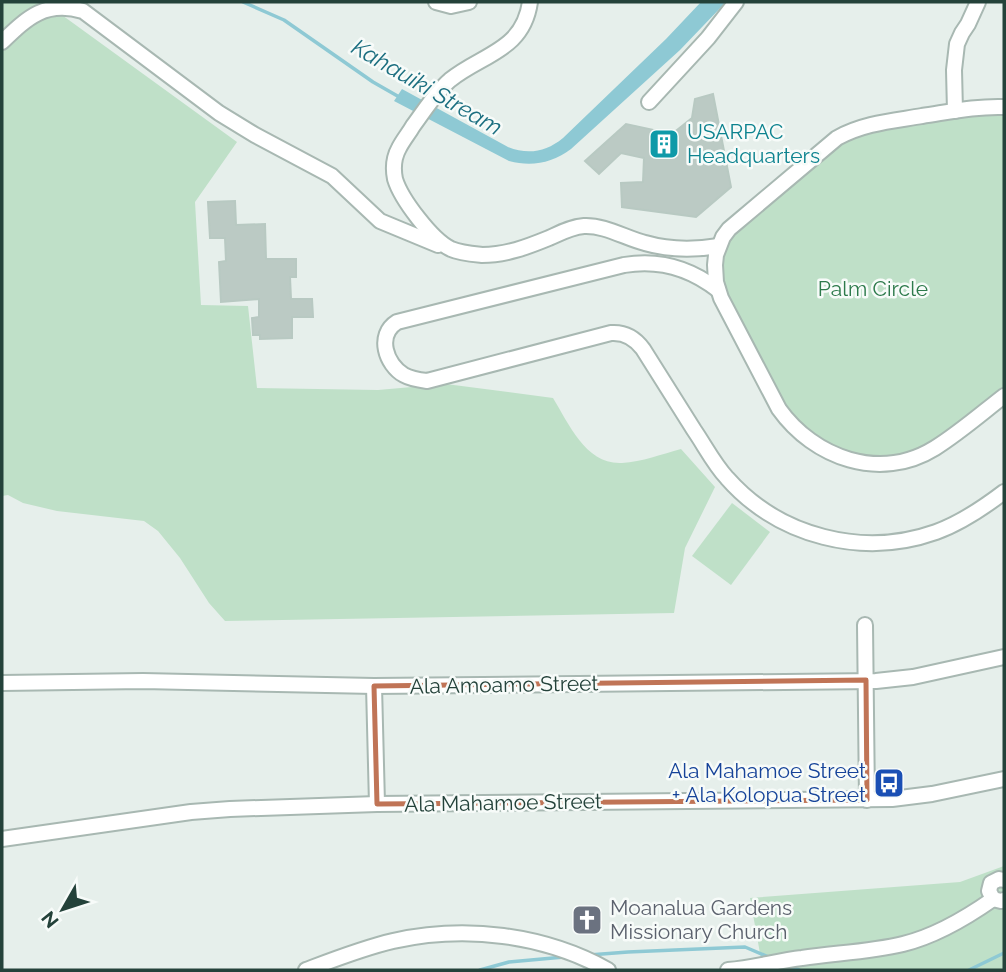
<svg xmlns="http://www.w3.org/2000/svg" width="1006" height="972" font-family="Raleway,sans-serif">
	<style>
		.green { fill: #bfe0c8 }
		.water { fill: #8ec9d4 }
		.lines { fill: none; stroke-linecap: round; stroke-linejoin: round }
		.stream { stroke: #8ec9d4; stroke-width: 3.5 }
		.building { fill: #bbcac4; stroke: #b8c9c2; stroke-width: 2 }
		.minor-casing { stroke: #a8b8b2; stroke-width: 18 }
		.minor { stroke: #fff; stroke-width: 14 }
		.marked { fill: none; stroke: #c07456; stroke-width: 5; stroke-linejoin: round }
		.labels { text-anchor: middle; stroke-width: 5; stroke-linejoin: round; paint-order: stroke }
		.culture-label { font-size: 21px; fill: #0d838f; stroke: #f7fbf9; text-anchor: start }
		.park-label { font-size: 21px; fill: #2d7a4b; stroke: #f7fbf9 }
		.street-label { font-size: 21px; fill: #24423a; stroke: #f7fbf9 }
		.transit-label { font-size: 21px; fill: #164399; stroke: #f7fbf9; text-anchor: end }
		.worship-label { font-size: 21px; fill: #5b616d; stroke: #f7fbf9; text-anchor: start }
		.water-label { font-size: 23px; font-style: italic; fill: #1c6f80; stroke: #f7fbf9 }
	</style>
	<rect width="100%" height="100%" fill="#e6efeb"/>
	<!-- green -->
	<g class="green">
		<path d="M2,2H44L237,142L195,202L201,305L248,306L257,388L378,390L446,384L553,398C569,424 586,465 622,463C642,462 662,454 681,449L715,487L685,548L674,613L225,621L209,603L180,558L158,531L144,521L57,511L23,503L8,495L2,496Z"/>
		<path d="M993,113L1004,114V389L932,443L910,452L899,455L875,457L863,456L840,451L808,433L784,406L727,295C719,273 720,253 734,233L840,143L867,132L969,115Z"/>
		<polygon points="732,503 770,532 731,585 692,556"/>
		<polygon points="1004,866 1004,970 763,970 750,898 960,882"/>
	</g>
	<!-- water -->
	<path class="water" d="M701,2H726L680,50L571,149C552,163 532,167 509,161L394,101L402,89L508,147C528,155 546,152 563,138L666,39Z"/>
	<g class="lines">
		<!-- stream -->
		<g class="stream">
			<polyline points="243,2 284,20 373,82 401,98"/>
			<polyline points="589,955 628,952 745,947 771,958"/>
			<polyline points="788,966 799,970"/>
			<polyline points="480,970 509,962 564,957"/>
			<polyline points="969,970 1004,953"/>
		</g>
	</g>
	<!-- building -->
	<g class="building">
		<polygon points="713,94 731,187 696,217 622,207 621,183 643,182 644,158 621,153 599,174 585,161 626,124 672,134 692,118 695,99"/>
		<polygon points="235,201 236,225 265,224 266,259 296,259 296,277 290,277 291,299 312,299 313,317 292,317 292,338 260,339 260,335 253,335 252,318 259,317 259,299 221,302 219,262 226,261 225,238 210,238 208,202"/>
	</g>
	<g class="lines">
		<!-- minor casing -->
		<g class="minor-casing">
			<g id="minor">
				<polyline points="436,2 451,6 469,2"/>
				<path d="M530,2C523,51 482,54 450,80C435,93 425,110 413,126C409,133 403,140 399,148C394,157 393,169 395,179C401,199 432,240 451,249C460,253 472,254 482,255C506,255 527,247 549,238C560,233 571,227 584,226C605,225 625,238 645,243C669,250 694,250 719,246"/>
				<path d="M2,42C27,18 45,0 83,11L219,113L255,135L332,176L380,221L438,245"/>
				<polyline points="649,102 708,38 736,2"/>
				<path d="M1004,107C976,106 949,112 922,116C893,121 864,123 837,138L729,229L723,237L716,255L715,265L716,282L721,298L779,409C814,458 880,482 935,448C959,433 982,413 1004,396"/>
				<polyline points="955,111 954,70 957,44 962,33 968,24 978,2"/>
				<path d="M718,290C690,268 659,259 624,265L397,322C376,335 386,365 404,375C411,379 419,380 427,381L611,333C625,332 635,338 643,349C660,376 677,403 694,430C705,446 714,464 727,478C779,537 863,558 936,532C961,523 983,508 1004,492"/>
				<polyline points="865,625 867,800"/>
				<polyline points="2,683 143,681 374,686 876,681 913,677 1004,657"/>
				<polyline points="374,686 377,804"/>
				<polyline points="2,839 191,812 230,809 377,804 892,799 932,794 1004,779"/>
				<polyline points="993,899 989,891 991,883 999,879 1004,880"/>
				<path d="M306,970C335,959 363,948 393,941C465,925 543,934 608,970"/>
				<path d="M728,970C753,968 777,961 802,958C835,953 870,952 903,944C936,936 966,918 993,899L1001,901L1004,900"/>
			</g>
		</g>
		<!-- minor -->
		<use href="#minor" class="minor"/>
	</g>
	<!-- marked area -->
	<path class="marked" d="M866,680L867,800L377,804L374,686Z"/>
	<!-- icons -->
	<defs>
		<g id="building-square" transform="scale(1.575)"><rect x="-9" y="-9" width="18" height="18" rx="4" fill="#0f9aa8" stroke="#f7fbf9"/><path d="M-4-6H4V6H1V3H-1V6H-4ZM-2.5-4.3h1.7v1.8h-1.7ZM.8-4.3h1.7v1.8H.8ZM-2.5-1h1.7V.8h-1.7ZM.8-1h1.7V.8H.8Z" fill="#fff"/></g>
		<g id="bus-square" transform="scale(1.575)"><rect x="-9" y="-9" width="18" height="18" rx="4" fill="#1a4fb4" stroke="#f7fbf9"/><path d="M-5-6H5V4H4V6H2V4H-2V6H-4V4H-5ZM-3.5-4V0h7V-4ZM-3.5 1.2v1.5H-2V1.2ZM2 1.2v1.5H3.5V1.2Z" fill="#fff"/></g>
		<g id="church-square" transform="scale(1.575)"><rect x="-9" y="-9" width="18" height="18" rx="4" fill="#6b7280" stroke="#f7fbf9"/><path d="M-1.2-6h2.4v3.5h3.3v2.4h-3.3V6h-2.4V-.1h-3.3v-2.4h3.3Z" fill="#fff"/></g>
	</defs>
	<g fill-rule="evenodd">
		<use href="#building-square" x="664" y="144"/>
		<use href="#bus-square" x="889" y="783"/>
		<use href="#church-square" x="587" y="920"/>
	</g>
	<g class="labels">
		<!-- culture labels -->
		<g class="culture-label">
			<text x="687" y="139">USARPAC<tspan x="687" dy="24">Headquarters</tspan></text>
		</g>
		<!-- park labels -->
		<g class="park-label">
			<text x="873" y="296">Palm Circle</text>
		</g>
		<!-- street labels -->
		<g class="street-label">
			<text transform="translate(504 685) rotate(-1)" y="7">Ala Amoamo Street</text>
			<text transform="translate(503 803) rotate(-1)" y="7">Ala Mahamoe Street</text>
		</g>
		<!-- transit labels -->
		<g class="transit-label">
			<text x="866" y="778">Ala Mahamoe Street<tspan x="866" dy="24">+ Ala Kolopua Street</tspan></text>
		</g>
		<!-- worship labels -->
		<g class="worship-label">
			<text x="610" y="915">Moanalua Gardens<tspan x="610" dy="24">Missionary Church</tspan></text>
		</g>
		<!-- water labels -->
		<g class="water-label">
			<text transform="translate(427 87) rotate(30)" y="8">Kahauiki Stream</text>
		</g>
	</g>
	<!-- border -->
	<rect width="1006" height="972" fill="none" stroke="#24423a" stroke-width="7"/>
	<!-- north arrow -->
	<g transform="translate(63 909) rotate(231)" stroke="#f7fbf9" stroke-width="5" paint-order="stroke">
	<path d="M0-5L12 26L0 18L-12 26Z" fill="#24423a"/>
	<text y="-10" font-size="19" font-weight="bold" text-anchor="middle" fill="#24423a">N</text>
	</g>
</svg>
